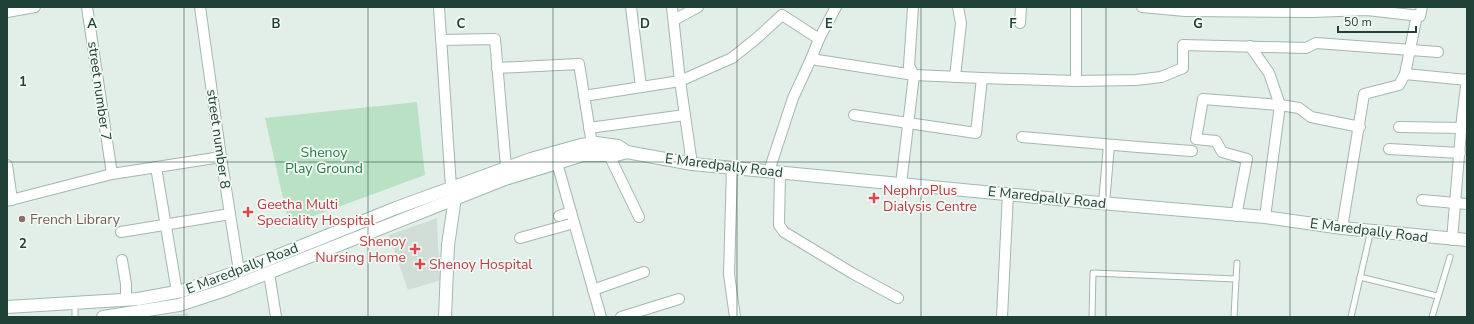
<svg xmlns="http://www.w3.org/2000/svg" width="1474" height="324" font-family="'Nunito Sans',sans-serif">
	<style>
		.built { fill: #d0ded7 }
		.green { fill: #b9e1c3 }
		.lines { fill: none; stroke-linecap: round; stroke-linejoin: round }
		.lane-casing { stroke: #a4b7af; stroke-width: 7 }
		.street-casing { stroke: #a4b7af; stroke-width: 12 }
		.secondary-casing { stroke: #9fbab0; stroke-width: 14 }
		.lane { stroke: #fff; stroke-width: 5 }
		.street { stroke: #fff; stroke-width: 10 }
		.secondary { stroke: #fff; stroke-width: 12 }
		.grid { fill: none; stroke: #204137; stroke-width: 1; stroke-opacity: 0.55 }
		.health-dot { fill: #e0444e; stroke: #f3faf6; stroke-width: 1.5 }
		.education-dot { fill: #8d6e63; stroke: #f3faf6; stroke-width: 1.5 }
		.labels { text-anchor: middle; stroke-width: 3.5; stroke-linejoin: round; paint-order: stroke }
		.street-label { font-size: 14px; fill: #204137; stroke: #f3faf6 }
		.park-label { font-size: 14px; fill: #267b46; stroke: #f3faf6 }
		.health-label { font-size: 14px; fill: #be3a42; stroke: #f3faf6; text-anchor: start }
		.education-label { font-size: 14px; fill: #785e54; stroke: #f3faf6; text-anchor: start }
		.grid-label { font-size: 13px; text-anchor: middle; font-weight: bold; fill: #204137; stroke: #f3faf6; stroke-width: 3.5; stroke-linejoin: round; paint-order: stroke }
	</style>
	<rect width="100%" height="100%" fill="#e2eee8"/>
	<!-- built -->
	<g class="built">
		<polygon points="437,218 438,249 444,279 408,290 389,235"/>
		<polygon points="188,313 189,317 154,317"/>
	</g>
	<!-- green -->
	<polygon class="green" points="417,102 425,175 289,225 265,118"/>
	<g class="lines">
		<!-- lane casing -->
		<g class="lane-casing">
			<g id="lane">
				<polyline points="1360,277 1437,296"/>
				<polyline points="75,303 75,317"/>
				<polyline points="1092,317 1093,273 1236,279 1237,263"/>
				<polyline points="1234,317 1236,279"/>
				<polyline points="1351,317 1371,230"/>
				<polyline points="1432,317 1450,257"/>
			</g>
		</g>
		<!-- street casing -->
		<g class="street-casing">
			<g id="street">
				<polyline points="87,7 112,174"/>
				<polyline points="200,7 221,157 239,271"/>
				<polyline points="439,7 451,187"/>
				<polyline points="631,7 641,87"/>
				<polyline points="672,7 680,81 692,164"/>
				<polyline points="1142,7 1185,11 1312,12 1367,10 1420,16 1422,7"/>
				<polyline points="7,12 35,7"/>
				<polyline points="674,20 698,7"/>
				<polyline points="1020,23 1021,7"/>
				<polyline points="819,39 836,7"/>
				<polyline points="441,40 495,39 506,167"/>
				<polyline points="1250,46 1269,73 1280,105 1265,217"/>
				<polyline points="811,59 914,75 909,66 913,7"/>
				<polyline points="497,68 579,64 592,144"/>
				<polyline points="1405,74 1467,80"/>
				<polyline points="955,77 961,23 958,7"/>
				<polyline points="1076,81 1076,7"/>
				<polyline points="584,96 680,81 732,58 757,38 782,15 819,39 811,59 793,98 769,171"/>
				<polyline points="854,115 976,133 982,78"/>
				<polyline points="1399,127 1461,128"/>
				<polyline points="589,128 685,115"/>
				<polyline points="1022,137 1138,147 1192,151"/>
				<polyline points="1389,149 1460,153"/>
				<polyline points="609,155 639,217"/>
				<polyline points="557,163 601,317"/>
				<polyline points="7,165 12,200"/>
				<polyline points="156,167 177,292"/>
				<polyline points="732,168 729,274 735,317"/>
				<polyline points="780,172 779,225 784,232 852,273 898,298"/>
				<polyline points="901,184 914,75 982,78 1076,81 1136,80 1161,77 1183,68 1183,45 1306,48 1316,43 1438,52"/>
				<polyline points="1422,200 1467,204"/>
				<polyline points="7,201 112,174 221,157"/>
				<polyline points="1104,203 1109,145"/>
				<polyline points="559,216 571,212"/>
				<polyline points="1236,216 1247,159 1222,152 1216,141 1196,139 1203,99 1280,105 1299,108 1311,117 1360,127"/>
				<polyline points="1342,228 1364,94 1399,85 1405,74 1417,15"/>
				<polyline points="121,232 230,214"/>
				<polyline points="520,238 574,223"/>
				<polyline points="1452,240 1462,119 1467,79"/>
				<polyline points="122,260 126,284 126,299"/>
				<polyline points="269,273 276,317"/>
				<polyline points="593,290 644,272"/>
				<polyline points="621,317 679,299"/>
				<polyline points="1002,317 1008,193"/>
			</g>
		</g>
		<!-- secondary casing -->
		<g class="secondary-casing">
			<g id="secondary">
				<polyline points="7,307 138,299 182,291 242,270 396,208 531,159 581,145 596,143 618,146 627,152 692,164 1089,202 1265,217 1342,228 1467,240"/>
				<polyline points="103,317 179,305 225,290 505,179 583,155 616,155 627,152"/>
				<polyline points="445,317 448,245 455,198 453,192"/>
			</g>
		</g>
		<!-- lane -->
		<use href="#lane" class="lane"/>
		<!-- street -->
		<use href="#street" class="street"/>
		<!-- secondary -->
		<use href="#secondary" class="secondary"/>
	</g>
	<!-- grid -->
	<path class="grid" d="M184,7V317M368,7V317M553,7V317M737,7V317M921,7V317M1106,7V317M1290,7V317M7,162H1467"/>
	<!-- markers -->
	<g class="health-dot">
		<path d="M872 192h4v4h4v4h-4v4h-4v-4h-4v-4h4z"/>
		<path d="M246 206h4v4h4v4h-4v4h-4v-4h-4v-4h4z"/>
		<path d="M413 243h4v4h4v4h-4v4h-4v-4h-4v-4h4z"/>
		<path d="M418 258h4v4h4v4h-4v4h-4v-4h-4v-4h4z"/>
	</g>
	<circle class="education-dot" cx="22" cy="219" r="4"/>
	<g class="labels">
		<!-- street labels -->
		<g class="street-label">
			<text transform="translate(100 91) rotate(82)" y="5">street number 7</text>
			<text transform="translate(219 139) rotate(82)" y="5">street number 8</text>
			<text transform="translate(724 165) rotate(7)" y="5">E Maredpally Road</text>
			<text transform="translate(1047 197) rotate(6)" y="5">E Maredpally Road</text>
			<text transform="translate(1369 230) rotate(7)" y="5">E Maredpally Road</text>
			<text transform="translate(242 268) rotate(-21)" y="5">E Maredpally Road</text>
		</g>
		<!-- park labels -->
		<g class="park-label">
			<text x="324" y="157">Shenoy<tspan x="324" dy="16">Play Ground</tspan></text>
		</g>
		<!-- health labels -->
		<g class="health-label">
			<text x="883" y="195">NephroPlus<tspan x="883" dy="16">Dialysis Centre</tspan></text>
			<text x="257" y="209">Geetha Multi<tspan x="257" dy="16">Speciality Hospital</tspan></text>
			<text x="406" y="246" text-anchor="end">Shenoy<tspan x="406" dy="16">Nursing Home</tspan></text>
			<text x="429" y="269">Shenoy Hospital</text>
		</g>
		<!-- education labels -->
		<g class="education-label">
			<text x="30" y="224">French Library</text>
		</g>
	</g>
	<g class="grid-label">
		<text x="92" y="28">A</text>
		<text x="276" y="28">B</text>
		<text x="461" y="28">C</text>
		<text x="645" y="28">D</text>
		<text x="829" y="28">E</text>
		<text x="1013" y="28">F</text>
		<text x="1198" y="28">G</text>
		<text x="23" y="86">1</text>
		<text x="23" y="248">2</text>
	</g>
	<!-- border -->
	<rect width="1474" height="324" fill="none" stroke="#204137" stroke-width="16"/>
	<!-- scale -->
	<path d="M1338 26v6h78v-6" fill="none" stroke="#204137" stroke-width="2"/>
	<text x="1344" y="26" font-size="12" fill="#204137" stroke="#f3faf6" stroke-width="3" paint-order="stroke">50 m</text>
</svg>
